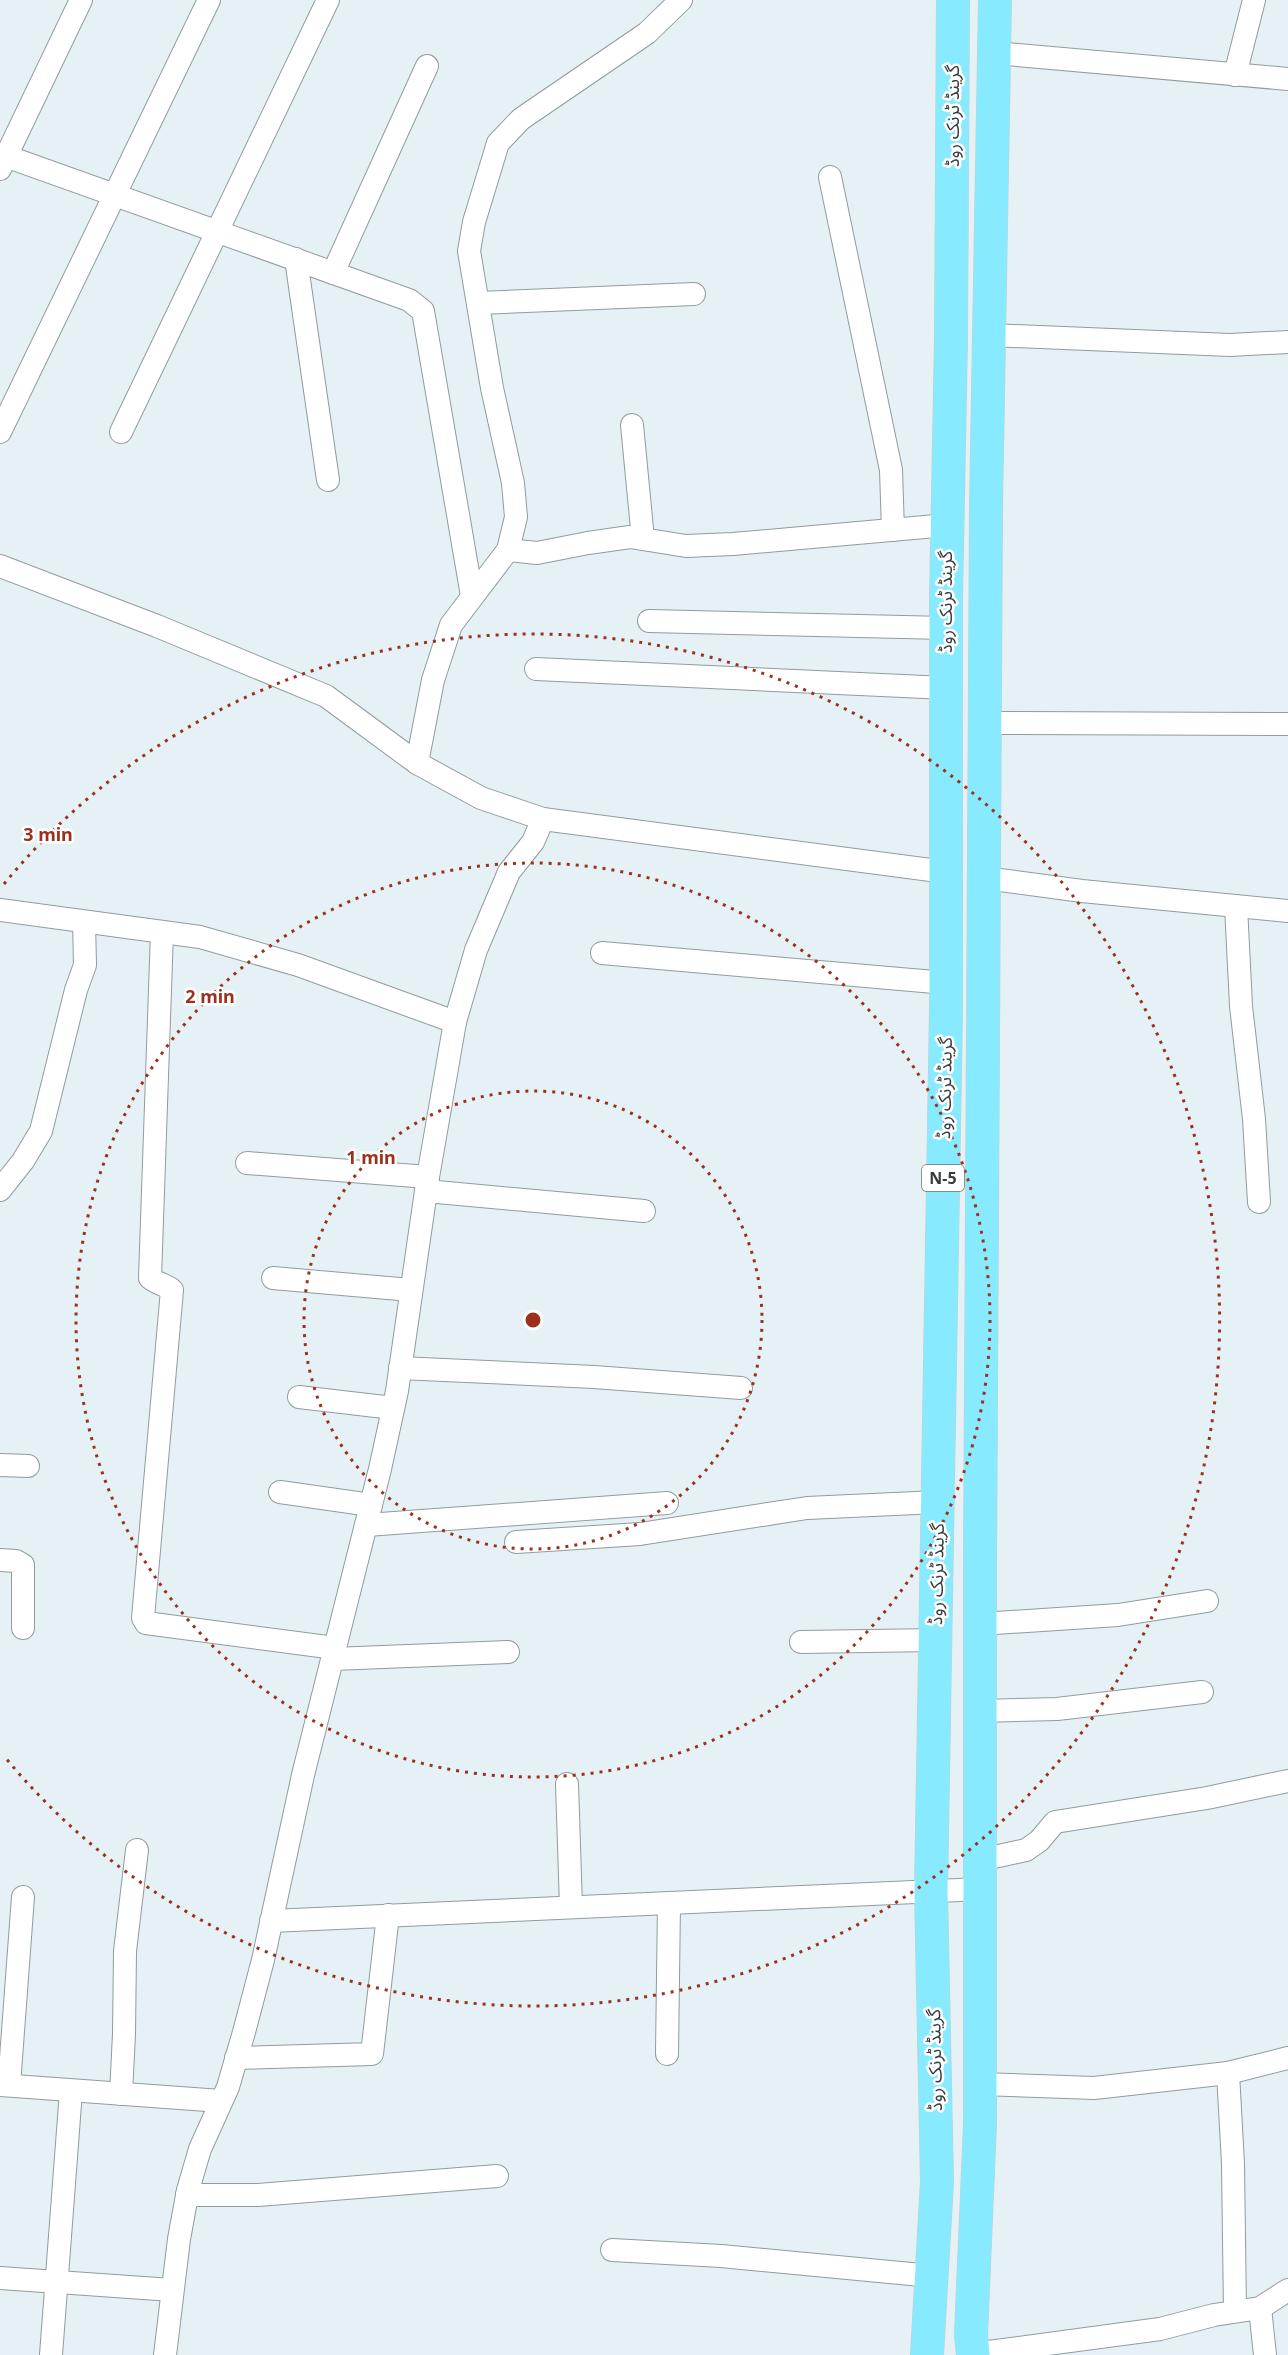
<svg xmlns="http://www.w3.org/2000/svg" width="1288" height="2355" font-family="'Noto Sans','Noto Sans Arabic',sans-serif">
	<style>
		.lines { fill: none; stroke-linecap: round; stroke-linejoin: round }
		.minor-casing { stroke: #909c9e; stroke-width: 24 }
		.trunk-casing { stroke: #cbcccc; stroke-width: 34 }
		.minor { stroke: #fff; stroke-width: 22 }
		.trunk { stroke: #88eafe; stroke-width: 33 }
		.ring { fill: none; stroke: #9b311d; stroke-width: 3; stroke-dasharray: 3 6 }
		.labels { text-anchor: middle; stroke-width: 5; stroke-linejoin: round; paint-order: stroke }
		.shield { fill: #fff; stroke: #727676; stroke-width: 1.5 }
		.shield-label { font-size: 16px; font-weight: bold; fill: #363b3c }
		.street-label { font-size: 18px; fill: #363b3c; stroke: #fff }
		.centre { fill: #9b311d; stroke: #fff; stroke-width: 3 }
		.ring-label { font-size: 18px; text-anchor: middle; font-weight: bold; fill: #9b311d; stroke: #fff; stroke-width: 5; stroke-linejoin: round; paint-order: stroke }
	</style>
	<rect width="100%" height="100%" fill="#e5f1f4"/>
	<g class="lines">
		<!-- minor casing -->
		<g class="minor-casing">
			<g id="minor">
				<polyline points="995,53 1288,79"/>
				<polyline points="1235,75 1254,0"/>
				<polyline points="0,154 409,300 423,311 472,596"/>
				<polyline points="0,169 81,0"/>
				<polyline points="830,177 891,470 893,530"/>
				<polyline points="296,259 328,480"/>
				<polyline points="333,273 427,66"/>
				<polyline points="478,303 694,294"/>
				<polyline points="990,335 1230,345 1288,342"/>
				<polyline points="632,425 643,539"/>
				<polyline points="0,432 209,0"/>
				<polyline points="121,432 328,0"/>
				<polyline points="508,550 537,553 588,543 630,537 686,546 733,544 947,525"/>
				<polyline points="0,566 157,626 326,696 417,763 481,798 543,819 946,872"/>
				<polyline points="649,621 946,628"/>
				<polyline points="536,669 946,688"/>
				<polyline points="985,723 1288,724"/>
				<polyline points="417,763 433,680 451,625 508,550 516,517 513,483 492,388 469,251 474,222 498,143 521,119 647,33 681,0"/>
				<polyline points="985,878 1082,891 1288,911"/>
				<polyline points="1236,906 1241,1006 1254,1119 1259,1202"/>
				<polyline points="0,910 200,937 298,965 455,1022"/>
				<path d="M162,932L150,1278C157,1284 165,1284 172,1290L143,1618L146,1623L335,1648"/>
				<polyline points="602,953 946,983"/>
				<polyline points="247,1163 428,1177"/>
				<polyline points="0,1190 23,1161 41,1131 76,990 85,965 84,922"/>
				<polyline points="426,1191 644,1211"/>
				<polyline points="273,1278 411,1290"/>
				<polyline points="400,1368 594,1377 741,1388"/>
				<polyline points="299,1397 393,1408"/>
				<polyline points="0,1465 28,1466"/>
				<polyline points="280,1492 371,1505"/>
				<polyline points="367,1525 667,1503"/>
				<polyline points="516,1542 640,1534 807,1508 938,1502"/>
				<polyline points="0,1560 16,1561 23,1565 23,1628"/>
				<polyline points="980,1624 1118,1615 1207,1601"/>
				<polyline points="801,1642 936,1640"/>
				<polyline points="333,1659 508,1652"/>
				<polyline points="980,1711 1057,1709 1202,1692"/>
				<polyline points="567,1784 571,1907"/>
				<polyline points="980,1860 1026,1850 1039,1841 1055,1822 1207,1798 1288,1781"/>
				<polyline points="271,1921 981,1889"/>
				<polyline points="667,2054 669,1903"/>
				<polyline points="236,2058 372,2054 388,1915"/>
				<polyline points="1228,2073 1288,2058"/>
				<polyline points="980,2084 1094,2088 1228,2073 1233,2164 1235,2311"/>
				<polyline points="0,2085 221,2101"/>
				<polyline points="9,2085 23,1897"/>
				<polyline points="121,2094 124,2034 125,1951 137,1850"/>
				<polyline points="187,2195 258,2195 497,2176"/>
				<polyline points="612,2250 721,2256 932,2276"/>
				<polyline points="0,2278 172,2290"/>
				<polyline points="1260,2308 1288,2290"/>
				<polyline points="973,2354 1160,2329 1214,2315 1260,2308 1265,2355"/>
				<polyline points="51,2355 71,2091"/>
				<polyline points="165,2355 179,2239 188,2190 200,2149 228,2087 244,2032 263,1960 303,1775 380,1469 397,1391 428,1177 455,1022 476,950 509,872 533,842 543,819"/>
			</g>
		</g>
		<!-- trunk casing -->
		<g class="trunk-casing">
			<g id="trunk">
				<polyline points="927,2355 937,2182 931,1891 946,1010 946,599 951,339 953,0"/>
				<polyline points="973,2355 971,2335 980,2124 980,1564 986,506 995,0"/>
			</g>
		</g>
		<!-- minor -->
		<use href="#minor" class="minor"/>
		<!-- trunk -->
		<use href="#trunk" class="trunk"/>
	</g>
	<!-- distance rings -->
	<g class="ring">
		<circle cx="533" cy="1320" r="229"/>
		<circle cx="533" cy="1320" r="457"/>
		<path d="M4 884A686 686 0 1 1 4 1756"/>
	</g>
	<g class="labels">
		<!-- shield labels -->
		<rect class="shield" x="922" y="1165" width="42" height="26" rx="4.5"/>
		<g class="shield-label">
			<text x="943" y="1184">N-5</text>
		</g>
		<!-- street labels -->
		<g class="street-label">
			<text transform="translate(953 116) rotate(-90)" y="6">گرینڈ ٹرنک روڈ</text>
			<text transform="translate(946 602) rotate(-90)" y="6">گرینڈ ٹرنک روڈ</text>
			<text transform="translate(945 1088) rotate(-89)" y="6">گرینڈ ٹرنک روڈ</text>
			<text transform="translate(937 1574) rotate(-89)" y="6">گرینڈ ٹرنک روڈ</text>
			<text transform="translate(935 2060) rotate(-91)" y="6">گرینڈ ٹرنک روڈ</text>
		</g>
	</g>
	<circle cx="533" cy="1320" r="9" class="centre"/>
	<g class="ring-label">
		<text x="48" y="841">3 min</text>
		<text x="210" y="1003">2 min</text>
		<text x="371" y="1164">1 min</text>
	</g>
</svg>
